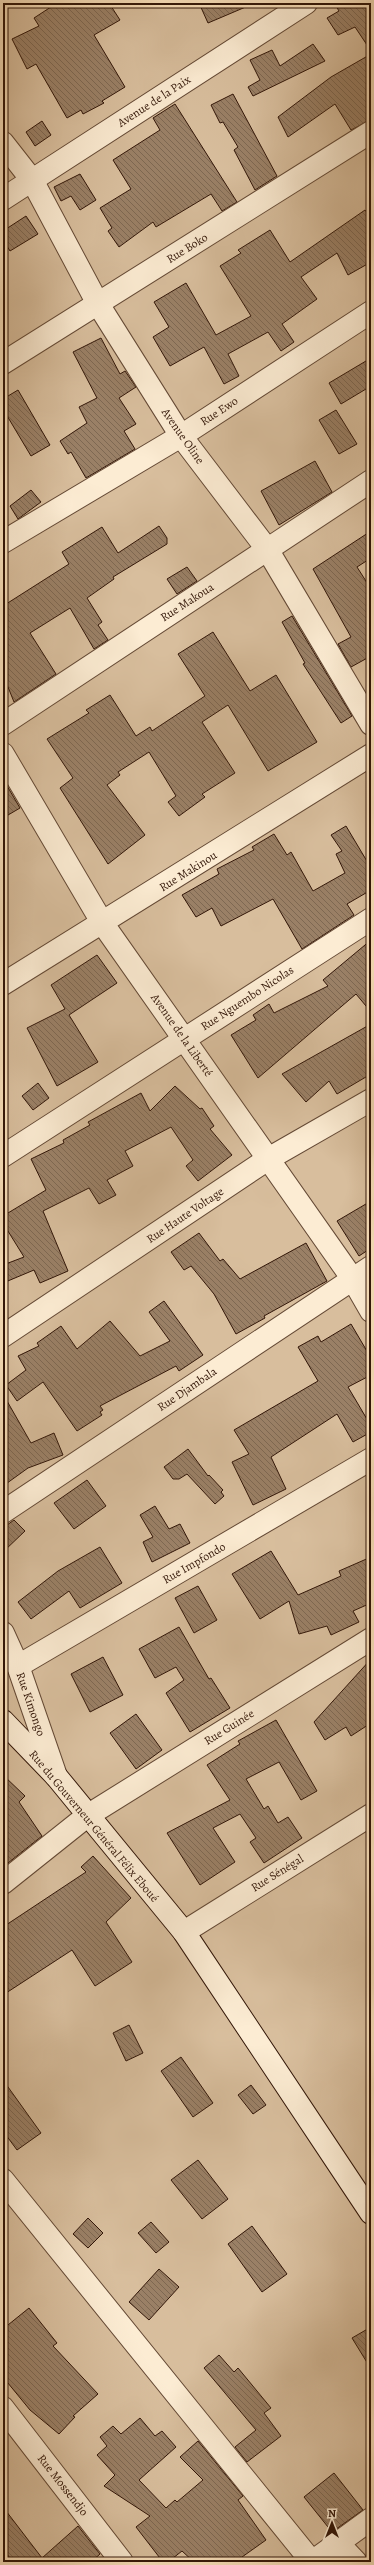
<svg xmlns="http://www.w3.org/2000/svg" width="374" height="2565" font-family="Alegreya,serif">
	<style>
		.green { fill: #d8be9d; stroke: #856a52 }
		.building { fill: url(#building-back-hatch); stroke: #321608 }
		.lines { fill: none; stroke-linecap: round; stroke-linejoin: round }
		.minor-casing { stroke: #644935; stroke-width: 24 }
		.secondary-casing { stroke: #321608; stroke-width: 24 }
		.minor { stroke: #fcecd3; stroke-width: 22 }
		.secondary { stroke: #fcecd3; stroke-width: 22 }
		.labels { text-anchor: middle; stroke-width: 3; stroke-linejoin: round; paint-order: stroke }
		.street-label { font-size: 12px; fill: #321608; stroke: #fcecd3 }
	</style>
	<defs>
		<pattern id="building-back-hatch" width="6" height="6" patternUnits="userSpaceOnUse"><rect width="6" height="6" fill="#9a8066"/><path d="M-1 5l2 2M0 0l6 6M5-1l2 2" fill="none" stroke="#7e6852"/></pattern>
	</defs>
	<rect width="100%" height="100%" fill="#fae1bc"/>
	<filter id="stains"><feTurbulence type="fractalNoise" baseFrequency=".005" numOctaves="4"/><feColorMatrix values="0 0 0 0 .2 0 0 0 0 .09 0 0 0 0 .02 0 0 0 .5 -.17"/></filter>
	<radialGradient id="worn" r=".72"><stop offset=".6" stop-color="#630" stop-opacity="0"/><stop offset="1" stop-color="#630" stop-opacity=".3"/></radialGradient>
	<!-- green -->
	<rect class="green" x="3" y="3" width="368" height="2559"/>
	<!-- building -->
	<g class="building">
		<polygon points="57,3 109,3 120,20 94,35 125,87 102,101 104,103 83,114 81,110 67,118 36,64 27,69 12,39 39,26 34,18"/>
		<polygon points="199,3 255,3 208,23"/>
		<polygon points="334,3 371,3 371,51 355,27 338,35 327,18 339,11"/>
		<polygon points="313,44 325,61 253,96 248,87 260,80 250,60 272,50 280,66"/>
		<polygon points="371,54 371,120 351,130 335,104 288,137 278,117 331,77"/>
		<polygon points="233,94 277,176 255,190 234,150 238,147 223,122 220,123 211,105"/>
		<polygon points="175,104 237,202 222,211 211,194 156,227 153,222 119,247 108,231 112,228 100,208 131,189 113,160 160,130 153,118"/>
		<polygon points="42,121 51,135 35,146 26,132"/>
		<polygon points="80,174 96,200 80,210 71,196 61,201 54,187"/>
		<polygon points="365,210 371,218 371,262 348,275 337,253 301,277 317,299 282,324 294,342 281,351 268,332 228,354 239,376 224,384 204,347 170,366 153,337 169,327 154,302 186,283 216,335 251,316 220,266 241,253 238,250 270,230 290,262"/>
		<polygon points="26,216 38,234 10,251 3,240 3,231"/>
		<polygon points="101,338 120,374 125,371 136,387 119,398 136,424 124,431 135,449 86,478 71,452 68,454 60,441 87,423 79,407 97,398 73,352"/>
		<polygon points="371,358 371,386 341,404 329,383"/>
		<polygon points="18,390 50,445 31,456 3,409 3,399"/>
		<polygon points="336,410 357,444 339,454 319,420"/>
		<polygon points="315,461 332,492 279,525 261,491"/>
		<polygon points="31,490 41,502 18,519 10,506"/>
		<polygon points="159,526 167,538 167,544 113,577 114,579 87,598 102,622 98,625 108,640 94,649 70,608 30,633 56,674 14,702 8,687 3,690 3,606 69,564 62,552 102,527 118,553"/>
		<polygon points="371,531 371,558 357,567 371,589 371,656 351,667 338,644 351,637 313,569"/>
		<polygon points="187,567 197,581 177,594 167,579"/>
		<polygon points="292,616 352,716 341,723 303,664 305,663 282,622"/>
		<polygon points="213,632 250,691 276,675 317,742 268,771 228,705 202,722 235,773 202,794 205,797 179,816 168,802 176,796 149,752 118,772 120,775 107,785 145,835 108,864 60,788 73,778 47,739 89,713 86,710 110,695 136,736 150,727 152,731 205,696 178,654"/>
		<polygon points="3,779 20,808 3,818"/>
		<polygon points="346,826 371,868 371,890 347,904 354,915 302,949 273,899 221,926 212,908 196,917 182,895 219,874 217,869 254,850 252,847 274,834 287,855 291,852 313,891 345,873 336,854 342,851 331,835"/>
		<polygon points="371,940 371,1012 356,994 258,1078 231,1035 256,1020 253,1015 269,1004 274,1013 328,986 323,980"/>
		<polygon points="97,955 117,983 69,1015 98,1062 57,1086 27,1028 65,1009 51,985"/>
		<polygon points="371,1024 371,1074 337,1094 329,1081 306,1102 282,1074"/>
		<polygon points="38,1083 49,1098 33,1110 22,1096"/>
		<polygon points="175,1086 200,1109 202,1108 214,1126 210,1129 232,1155 198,1181 186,1166 193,1160 171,1127 125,1151 133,1166 107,1180 116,1195 99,1204 89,1188 43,1211 68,1271 40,1283 34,1270 3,1283 3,1265 24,1257 3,1223 3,1216 46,1190 31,1159 64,1143 63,1140 90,1125 88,1122 141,1093 150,1111"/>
		<polygon points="371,1201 371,1248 359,1256 337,1221"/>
		<polygon points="199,1233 220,1261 223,1259 240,1279 306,1243 327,1281 264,1316 265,1318 236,1334 214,1294 191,1266 184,1270 171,1252"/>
		<polygon points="164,1301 203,1355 179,1371 176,1366 100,1406 103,1410 100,1412 102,1415 77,1431 43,1382 17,1401 6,1385 26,1370 18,1356 39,1346 37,1343 61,1326 77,1349 110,1321 140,1356 170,1341 149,1312"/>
		<polygon points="351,1324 371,1358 371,1375 348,1387 371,1426 371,1432 353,1442 337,1414 271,1457 286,1489 253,1505 232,1462 249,1454 234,1430 318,1381 298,1347 318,1336 321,1342"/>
		<polygon points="3,1394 31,1443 54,1433 63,1455 28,1468 3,1486"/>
		<polygon points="188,1449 208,1476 209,1475 223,1490 221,1492 224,1496 215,1504 187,1474 179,1479 173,1479 164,1467"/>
		<polygon points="87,1480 106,1506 74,1529 54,1503"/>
		<polygon points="155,1506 169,1529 180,1524 190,1543 152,1562 143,1542 153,1537 140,1515"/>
		<polygon points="14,1520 25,1531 3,1552 3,1528"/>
		<polygon points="100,1547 122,1583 80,1608 69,1591 31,1619 18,1602 58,1571"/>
		<polygon points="271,1551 298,1595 341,1576 339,1571 371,1557 371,1603 353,1611 359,1622 331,1635 327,1626 299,1634 289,1601 260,1619 232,1574"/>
		<polygon points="198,1586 217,1620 194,1633 175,1598"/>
		<polygon points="179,1627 209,1679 211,1678 230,1708 190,1732 166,1693 184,1680 176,1667 155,1678 139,1649"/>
		<polygon points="103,1657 123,1695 90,1712 71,1674"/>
		<polygon points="371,1659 371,1723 351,1736 346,1727 325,1740 314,1722"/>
		<polygon points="136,1714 162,1750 136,1769 110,1733"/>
		<polygon points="276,1720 317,1791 301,1800 279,1762 246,1779 264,1809 268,1806 278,1823 288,1817 302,1838 264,1863 250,1842 256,1838 240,1814 213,1828 235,1862 200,1885 167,1833 230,1800 207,1765 240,1744 238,1741"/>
		<polygon points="3,1775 25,1796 19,1802 42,1836 8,1863 3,1856"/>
		<polygon points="93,1856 131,1898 106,1922 132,1962 95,1986 72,1950 3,1995 3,1927 86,1872 81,1867"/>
		<polygon points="129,2025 143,2053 126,2061 113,2033"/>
		<polygon points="181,2057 213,2103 193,2117 161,2071"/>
		<polygon points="3,2080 41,2133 17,2150 3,2131"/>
		<polygon points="251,2085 266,2105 253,2114 238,2095"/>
		<polygon points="198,2160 228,2199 202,2219 171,2180"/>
		<polygon points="88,2218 103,2233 88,2248 73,2234"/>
		<polygon points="151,2222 169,2242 156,2253 138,2233"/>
		<polygon points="252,2226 287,2274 262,2292 228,2244"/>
		<polygon points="159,2269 179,2287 149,2320 129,2302"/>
		<polygon points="29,2308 57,2343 53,2346 98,2394 73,2416 75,2417 59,2434 30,2410 3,2377 3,2329"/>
		<polygon points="371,2327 371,2369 352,2338"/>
		<polygon points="219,2355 234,2372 238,2368 271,2408 264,2413 281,2436 247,2462 235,2447 256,2430 204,2368"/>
		<polygon points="140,2418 155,2436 162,2431 176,2447 139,2480 166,2508 175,2500 177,2502 203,2480 180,2457 198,2441 243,2496 238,2500 266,2540 235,2562 194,2562 182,2551 168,2562 163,2562 136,2527 150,2516 104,2486 115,2475 97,2455 107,2446 100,2437 113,2426 121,2434"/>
		<polygon points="334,2473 363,2510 332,2532 304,2497"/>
		<polygon points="3,2507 42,2558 78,2526 100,2554 91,2562 13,2562 3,2549"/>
	</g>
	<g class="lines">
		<!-- minor casing -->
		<g class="minor-casing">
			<g id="minor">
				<polyline points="3,143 32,180 98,304 181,436 267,549 371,724"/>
				<polyline points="3,199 306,3"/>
				<polyline points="3,363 371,132"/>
				<polyline points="3,542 181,436 371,312"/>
				<polyline points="3,724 371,481"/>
				<polyline points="3,754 103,924 352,1278 371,1311"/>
				<polyline points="3,984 371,755"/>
				<polyline points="3,1156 371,919"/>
				<polyline points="3,1336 268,1159 371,1100"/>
				<polyline points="3,1512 371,1267"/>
				<polyline points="3,1633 18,1666 56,1776"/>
				<polyline points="18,1666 371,1459"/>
				<polyline points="3,1883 87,1816 371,1639"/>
				<polyline points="184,1932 371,1815"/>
				<polyline points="3,2180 312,2562"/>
				<polyline points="3,2408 122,2562"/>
				<polyline points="338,2543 356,2562"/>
				<polyline points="312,2562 371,2519"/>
			</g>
		</g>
		<!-- secondary casing -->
		<g class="secondary-casing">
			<polyline id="secondary" points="3,1721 56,1776 184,1932 371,2213"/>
		</g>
		<!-- minor -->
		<use href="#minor" class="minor"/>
		<!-- secondary -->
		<use href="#secondary" class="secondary"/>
	</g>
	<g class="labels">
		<!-- street labels -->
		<g class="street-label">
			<text transform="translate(154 101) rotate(-33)" y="4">Avenue de la Paix</text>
			<text transform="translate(187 248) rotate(-32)" y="4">Rue Boko</text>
			<text transform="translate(219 411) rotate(-33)" y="4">Rue Ewo</text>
			<text transform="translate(183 436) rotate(55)" y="4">Avenue Oline</text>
			<text transform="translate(187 602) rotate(-33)" y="4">Rue Makoua</text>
			<text transform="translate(188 871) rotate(-32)" y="4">Rue Makinou</text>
			<text transform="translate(247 998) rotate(-33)" y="4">Rue Nguembo Nicolas</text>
			<text transform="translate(182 1035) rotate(55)" y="4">Avenue de la Liberté</text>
			<text transform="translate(185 1215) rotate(-34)" y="4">Rue Haute Voltage</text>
			<text transform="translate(187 1389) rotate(-34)" y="4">Rue Djambala</text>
			<text transform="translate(194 1563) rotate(-30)" y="4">Rue Impfondo</text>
			<text transform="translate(31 1704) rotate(71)" y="4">Rue Kimongo</text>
			<text transform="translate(229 1727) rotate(-32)" y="4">Rue Guinée</text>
			<text transform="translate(94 1826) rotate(50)" y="4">Rue du Gouverneur Général Félix Eboué</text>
			<text transform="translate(277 1873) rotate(-32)" y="4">Rue Sénégal</text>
			<text transform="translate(63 2485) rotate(52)" y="4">Rue Mossendjo</text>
		</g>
	</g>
	<!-- margin -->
	<rect width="374" height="2565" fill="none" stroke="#fae1bc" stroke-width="16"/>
	<rect x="4" y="4" width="366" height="2557" fill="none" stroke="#321608" stroke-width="2"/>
	<rect x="8" y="8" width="358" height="2549" fill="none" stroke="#321608"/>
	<!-- north arrow -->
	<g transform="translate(332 2523)" stroke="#fcecd3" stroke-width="3" paint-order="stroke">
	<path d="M0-3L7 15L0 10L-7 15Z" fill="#321608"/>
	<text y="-6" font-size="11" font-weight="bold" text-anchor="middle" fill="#321608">N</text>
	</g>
	<rect width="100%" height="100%" filter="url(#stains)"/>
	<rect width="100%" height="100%" fill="url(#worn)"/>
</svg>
